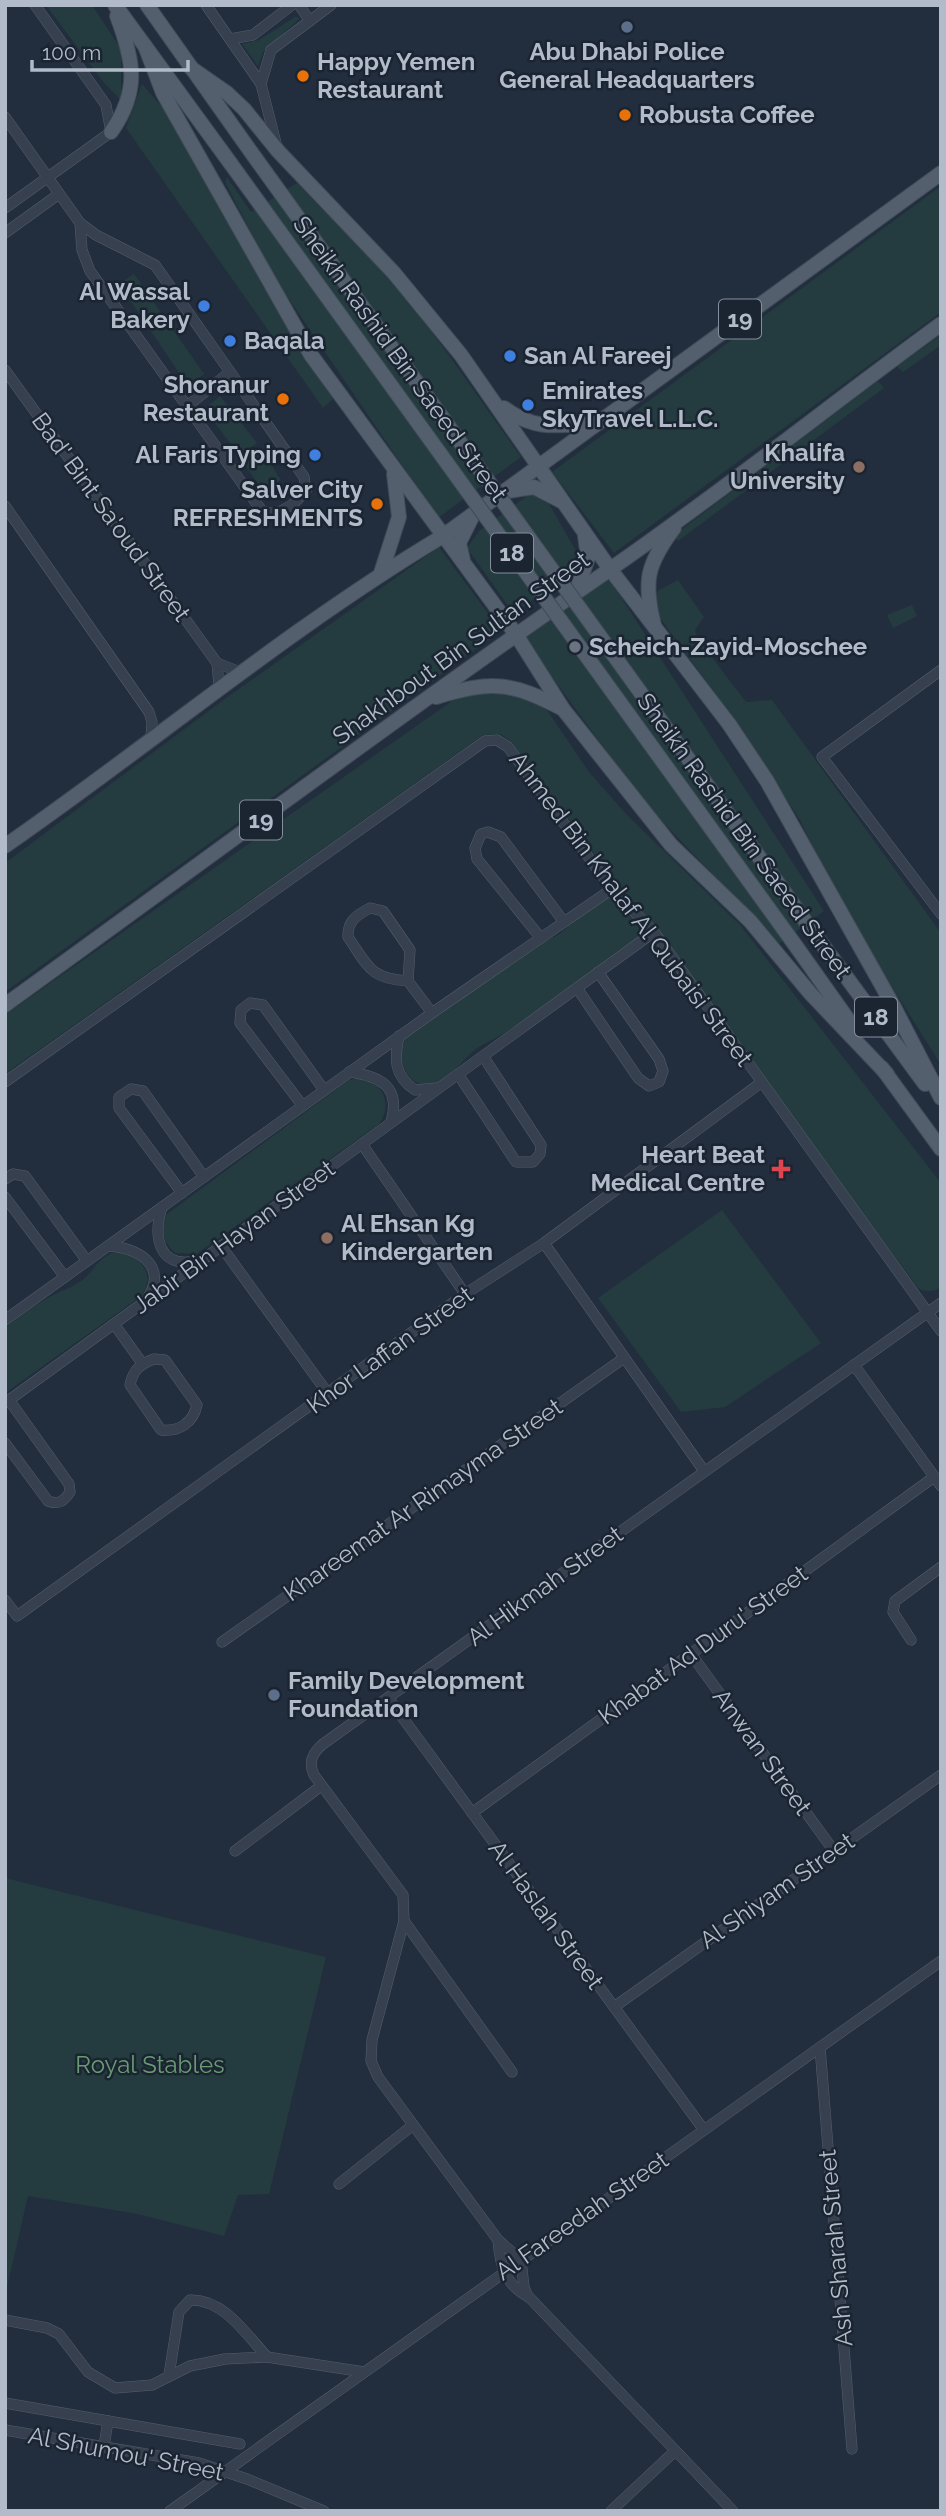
<svg xmlns="http://www.w3.org/2000/svg" width="946" height="2516" font-family="Raleway,sans-serif">
	<style>
		.green { fill: #243c3f }
		.lines { fill: none; stroke-linecap: round; stroke-linejoin: round }
		.minor-casing { stroke: #545e6b; stroke-width: 11 }
		.primary-casing { stroke: #3f4956; stroke-width: 16 }
		.minor { stroke: #36404e; stroke-width: 10 }
		.primary { stroke: #545f6e; stroke-width: 14 }
		.primary-bridge-casing { stroke: #3f4956; stroke-width: 16; stroke-linecap: butt }
		.primary-bridge { stroke: #545f6e; stroke-width: 14 }
		.service-dot { fill: #5c6f8a; stroke: #1b2532; stroke-width: 2.5 }
		.food-dot { fill: #e8710a; stroke: #1b2532; stroke-width: 2.5 }
		.shop-dot { fill: #3f7fe0; stroke: #1b2532; stroke-width: 2.5 }
		.education-dot { fill: #8d6e63; stroke: #1b2532; stroke-width: 2.5 }
		.worship-dot { fill: #6b7280; stroke: #1b2532; stroke-width: 2.5 }
		.health-dot { fill: #e0444e; stroke: #1b2532; stroke-width: 2.5 }
		.labels { text-anchor: middle; stroke-width: 5; stroke-linejoin: round; paint-order: stroke }
		.shield { fill: #1b2532; stroke: #858e9c; stroke-width: 2 }
		.shield-label { font-size: 23px; font-weight: bold; fill: #b2bbc9 }
		.poi-label { font-size: 24px; font-weight: bold; fill: #b2bbc9; stroke: #1b2532; text-anchor: start }
		.street-label { font-size: 24px; fill: #b2bbc9; stroke: #1b2532 }
		.park-label { font-size: 24px; fill: #689b72; stroke: #1b2532 }
	</style>
	<rect width="100%" height="100%" fill="#222e3e"/>
	<!-- green -->
	<g class="green">
		<polygon points="46,5 92,5 121,49 121,100 104,83"/>
		<polygon points="295,17 300,18 263,52 258,66 242,44 259,40"/>
		<polygon points="142,84 175,122 224,206 262,285 335,397 323,408 126,128"/>
		<polygon points="227,177 251,212 297,183 409,299 521,457 438,518 276,280 225,182"/>
		<polygon points="941,186 941,312 614,553 552,472"/>
		<polygon points="134,274 204,374 188,386 119,284"/>
		<polygon points="941,335 941,345 903,372 897,366"/>
		<polygon points="878,381 884,388 678,541 673,536"/>
		<polygon points="220,396 257,443 240,456 204,409"/>
		<polygon points="262,450 281,480 263,492 243,462"/>
		<polygon points="534,491 544,495 581,560 577,566 518,611 511,610 467,548 479,531"/>
		<polygon points="439,547 501,631 5,992 5,863 226,698"/>
		<polygon points="608,577 824,911 779,944 644,802 524,639"/>
		<polygon points="678,580 704,617 695,630 698,639 746,702 772,700 941,933 941,1065 838,900 800,820 743,731 657,614 654,597 659,590"/>
		<polygon points="912,605 917,616 893,628 887,615"/>
		<path d="M501,690L534,700L547,710L589,772L627,815L741,926L941,1183V1287C934,1292 926,1292 918,1288L512,743L501,734L483,735L5,1074V1015L452,701L465,695Z"/>
		<path d="M611,894L639,920L642,927L638,938C593,970 548,1007 501,1035C493,1040 485,1043 477,1048C464,1058 450,1078 436,1083C408,1092 395,1061 405,1039L541,941C562,938 568,925 582,912C590,905 601,900 611,894Z"/>
		<path d="M360,1078L370,1079C386,1092 391,1107 379,1124L196,1254L175,1253C162,1240 160,1230 167,1214L349,1080Z"/>
		<polygon points="722,1210 821,1343 725,1407 681,1412 598,1298"/>
		<path d="M118,1251C142,1255 157,1277 140,1297L5,1393V1328C18,1318 32,1307 46,1299C59,1291 73,1288 85,1278C96,1267 101,1255 118,1251Z"/>
		<polygon points="5,1878 326,1957 269,2194 238,2195 224,2236 138,2214 28,2196 5,2296"/>
	</g>
	<g class="lines">
		<!-- minor casing -->
		<g class="minor-casing">
			<g id="minor">
				<polyline points="206,5 261,84 277,147"/>
				<polyline points="299,5 310,21"/>
				<polyline points="230,39 253,35 292,5"/>
				<polyline points="261,84 271,50 331,5"/>
				<polyline points="5,117 80,223 96,235 155,265 304,477 306,491 292,505 275,514 262,511 90,271 82,250 80,223"/>
				<polyline points="5,208 111,132 106,105 35,5"/>
				<polyline points="5,233 59,194"/>
				<polyline points="5,370 217,663 219,686"/>
				<polyline points="186,407 230,372"/>
				<polyline points="5,506 149,712 152,722 151,737"/>
				<polyline points="217,663 240,672"/>
				<polyline points="941,670 822,757 941,914"/>
				<polyline points="540,937 477,859 475,848 481,834 488,832 501,837 564,922"/>
				<path d="M408,981C370,979 368,966 348,937C347,921 357,915 370,908L383,911L410,950L408,981L432,1013"/>
				<polyline points="577,988 638,1078 649,1086 659,1082 663,1071 659,1059 598,972"/>
				<path d="M399,1036C394,1059 394,1076 415,1090L437,1088"/>
				<path d="M349,1072C381,1076 401,1087 391,1122"/>
				<polyline points="458,1074 516,1162 533,1162 540,1154 541,1145 483,1056"/>
				<polyline points="5,1082 485,741 497,740 508,747 612,889 654,932 941,1331"/>
				<polyline points="302,1105 240,1023 241,1010 250,1003 263,1005 324,1090"/>
				<polyline points="362,1144 465,1294"/>
				<polyline points="5,1179 13,1174 25,1176 87,1261"/>
				<polyline points="182,1193 119,1108 119,1097 131,1089 143,1091 204,1177"/>
				<polyline points="5,1197 65,1277"/>
				<path d="M162,1207C153,1236 158,1269 196,1261"/>
				<polyline points="544,1243 704,1471"/>
				<path d="M108,1246C137,1247 168,1265 148,1297"/>
				<polyline points="221,1246 329,1395"/>
				<polyline points="5,1320 432,1013 612,889"/>
				<polyline points="114,1324 142,1363"/>
				<path d="M154,1359L165,1360L197,1405C193,1423 179,1432 161,1430L130,1385C133,1370 140,1364 154,1359Z"/>
				<polyline points="854,1365 941,1486"/>
				<polyline points="5,1403 654,932"/>
				<path d="M5,1443L48,1501C59,1505 64,1501 70,1492L69,1484L9,1400"/>
				<polyline points="5,1600 17,1616 465,1294 544,1243 762,1082"/>
				<polyline points="911,1640 893,1612 895,1601 941,1567"/>
				<polyline points="222,1642 624,1358"/>
				<polyline points="691,1654 834,1851"/>
				<polyline points="389,1699 704,2130"/>
				<polyline points="472,1813 934,1477"/>
				<polyline points="235,1851 321,1786"/>
				<polyline points="404,1921 512,2072"/>
				<polyline points="614,2007 941,1775"/>
				<polyline points="820,2047 852,2449"/>
				<polyline points="339,2184 413,2125"/>
				<path d="M498,2240C500,2265 505,2285 529,2297L733,2511"/>
				<path d="M521,2260L498,2240L378,2077L371,2061L372,2040L404,1921L403,1895L314,1775C308,1762 312,1753 323,1744L941,1303"/>
				<polyline points="521,2260 524,2287 528,2297"/>
				<polyline points="5,2320 47,2328 59,2334 88,2372 115,2388 152,2385 190,2366 225,2359 267,2357 364,2372"/>
				<path d="M169,2375L179,2312L190,2300C224,2299 246,2334 267,2357"/>
				<polyline points="5,2403 240,2444"/>
				<polyline points="5,2430 199,2463 247,2479 324,2511"/>
				<polyline points="104,2446 108,2421"/>
				<polyline points="170,2511 941,1961"/>
				<polyline points="611,2511 675,2451"/>
			</g>
		</g>
		<!-- primary casing -->
		<g class="primary-casing">
			<g id="primary">
				<polyline points="115,5 231,164"/>
				<polyline points="147,5 251,152"/>
				<polyline points="145,46 163,93 311,355 515,633 563,709 671,845 750,921 810,993 887,1074"/>
				<polyline points="191,68 227,93 244,109 278,151 394,273 461,355 610,569 729,724 767,781 894,1007 941,1098"/>
				<path d="M111,132C140,91 134,61 117,16"/>
				<path d="M504,408C536,432 560,425 598,423"/>
				<polyline points="508,491 534,487 561,501"/>
				<polyline points="463,560 459,543 472,517"/>
				<polyline points="381,573 399,517 394,474"/>
				<polyline points="576,592 588,558 585,536"/>
				<path d="M654,625C643,581 647,564 674,528"/>
				<path d="M436,697C493,680 511,682 563,709"/>
				<path d="M5,846C152,744 289,628 443,536L941,173"/>
				<polyline points="811,929 925,1084"/>
				<polyline points="793,942 854,1028"/>
				<path d="M5,1005C206,860 405,711 609,570C722,492 830,405 941,324"/>
				<polyline points="882,1068 941,1149"/>
			</g>
		</g>
		<!-- minor -->
		<use href="#minor" class="minor"/>
		<!-- primary -->
		<use href="#primary" class="primary"/>
		<!-- primary-bridge casing -->
		<g class="primary-bridge-casing">
			<g id="primary-bridge">
				<polyline points="251,152 811,929"/>
				<polyline points="231,164 793,942"/>
			</g>
		</g>
		<!-- primary-bridge -->
		<use href="#primary-bridge" class="primary-bridge"/>
	</g>
	<!-- markers -->
	<g class="service-dot">
		<circle cx="627" cy="27" r="7"/>
		<circle cx="274" cy="1695" r="7"/>
	</g>
	<g class="food-dot">
		<circle cx="303" cy="76" r="7"/>
		<circle cx="625" cy="115" r="7"/>
		<circle cx="283" cy="399" r="7"/>
		<circle cx="377" cy="504" r="7"/>
	</g>
	<g class="shop-dot">
		<circle cx="204" cy="306" r="7"/>
		<circle cx="230" cy="341" r="7"/>
		<circle cx="510" cy="356" r="7"/>
		<circle cx="528" cy="405" r="7"/>
		<circle cx="315" cy="455" r="7"/>
	</g>
	<g class="education-dot">
		<circle cx="859" cy="467" r="7"/>
		<circle cx="327" cy="1238" r="7"/>
	</g>
	<circle class="worship-dot" cx="575" cy="647" r="7"/>
	<path class="health-dot" d="M777.5 1158.5h7v7h7v7h-7v7h-7v-7h-7v-7h7z"/>
	<g class="labels">
		<!-- shield labels -->
		<g class="shield">
			<rect x="719" y="299.5" width="42" height="39" rx="5"/>
			<rect x="491" y="533.5" width="42" height="39" rx="5"/>
			<rect x="240" y="800.5" width="42" height="39" rx="5"/>
			<rect x="855" y="997.5" width="42" height="39" rx="5"/>
		</g>
		<g class="shield-label">
			<text x="740" y="327">19</text>
			<text x="512" y="561">18</text>
			<text x="261" y="828">19</text>
			<text x="876" y="1025">18</text>
		</g>
		<!-- poi labels -->
		<g class="poi-label">
			<text x="627" y="60" text-anchor="middle">Abu Dhabi Police<tspan x="627" dy="28">General Headquarters</tspan></text>
			<text x="317" y="70">Happy Yemen<tspan x="317" dy="28">Restaurant</tspan></text>
			<text x="639" y="123">Robusta Coffee</text>
			<text x="190" y="300" text-anchor="end">Al Wassal<tspan x="190" dy="28">Bakery</tspan></text>
			<text x="244" y="349">Baqala</text>
			<text x="524" y="364">San Al Fareej</text>
			<text x="269" y="393" text-anchor="end">Shoranur<tspan x="269" dy="28">Restaurant</tspan></text>
			<text x="542" y="399">Emirates<tspan x="542" dy="28">SkyTravel L.L.C.</tspan></text>
			<text x="845" y="461" text-anchor="end">Khalifa<tspan x="845" dy="28">University</tspan></text>
			<text x="301" y="463" text-anchor="end">Al Faris Typing</text>
			<text x="363" y="498" text-anchor="end">Salver City<tspan x="363" dy="28">REFRESHMENTS</tspan></text>
			<text x="589" y="655">Scheich-Zayid-Moschee</text>
			<text x="765" y="1163" text-anchor="end">Heart Beat<tspan x="765" dy="28">Medical Centre</tspan></text>
			<text x="341" y="1232">Al Ehsan Kg<tspan x="341" dy="28">Kindergarten</tspan></text>
			<text x="288" y="1689">Family Development<tspan x="288" dy="28">Foundation</tspan></text>
		</g>
		<!-- street labels -->
		<g class="street-label">
			<text transform="translate(400 359) rotate(54)" y="8">Sheikh Rashid Bin Saeed Street</text>
			<text transform="translate(111 517) rotate(54)" y="8">Bad' Bint Sa'oud Street</text>
			<text transform="translate(461 648) rotate(-36)" y="8">Shakhbout Bin Sultan Street</text>
			<text transform="translate(744 836) rotate(54)" y="8">Sheikh Rashid Bin Saeed Street</text>
			<text transform="translate(631 909) rotate(53)" y="8">Ahmed Bin Khalaf Al Qubaisi Street</text>
			<text transform="translate(234 1237) rotate(-36)" y="8">Jabir Bin Hayan Street</text>
			<text transform="translate(390 1350) rotate(-36)" y="8">Khor Laffan Street</text>
			<text transform="translate(423 1500) rotate(-35)" y="8">Khareemat Ar Rimayma Street</text>
			<text transform="translate(545 1586) rotate(-36)" y="8">Al Hikmah Street</text>
			<text transform="translate(703 1645) rotate(-36)" y="8">Khabat Ad Duru' Street</text>
			<text transform="translate(762 1752) rotate(54)" y="8">Anwan Street</text>
			<text transform="translate(777 1891) rotate(-35)" y="8">Al Shiyam Street</text>
			<text transform="translate(546 1915) rotate(54)" y="8">Al Haslah Street</text>
			<text transform="translate(582 2216) rotate(-35)" y="8">Al Fareedah Street</text>
			<text transform="translate(836 2248) rotate(-95)" y="8">Ash Sharah Street</text>
			<text transform="translate(126 2454) rotate(11)" y="8">Al Shumou' Street</text>
		</g>
		<!-- park labels -->
		<g class="park-label">
			<text x="150" y="2073">Royal Stables</text>
		</g>
	</g>
	<!-- border -->
	<rect width="946" height="2516" fill="none" stroke="#b2bbc9" stroke-width="14"/>
	<!-- scale -->
	<path d="M32 60v10h156v-10" fill="none" stroke="#b2bbc9" stroke-width="3.5"/>
	<text x="42" y="60" font-size="21" fill="#b2bbc9" stroke="#1b2532" stroke-width="5" paint-order="stroke">100 m</text>
</svg>
